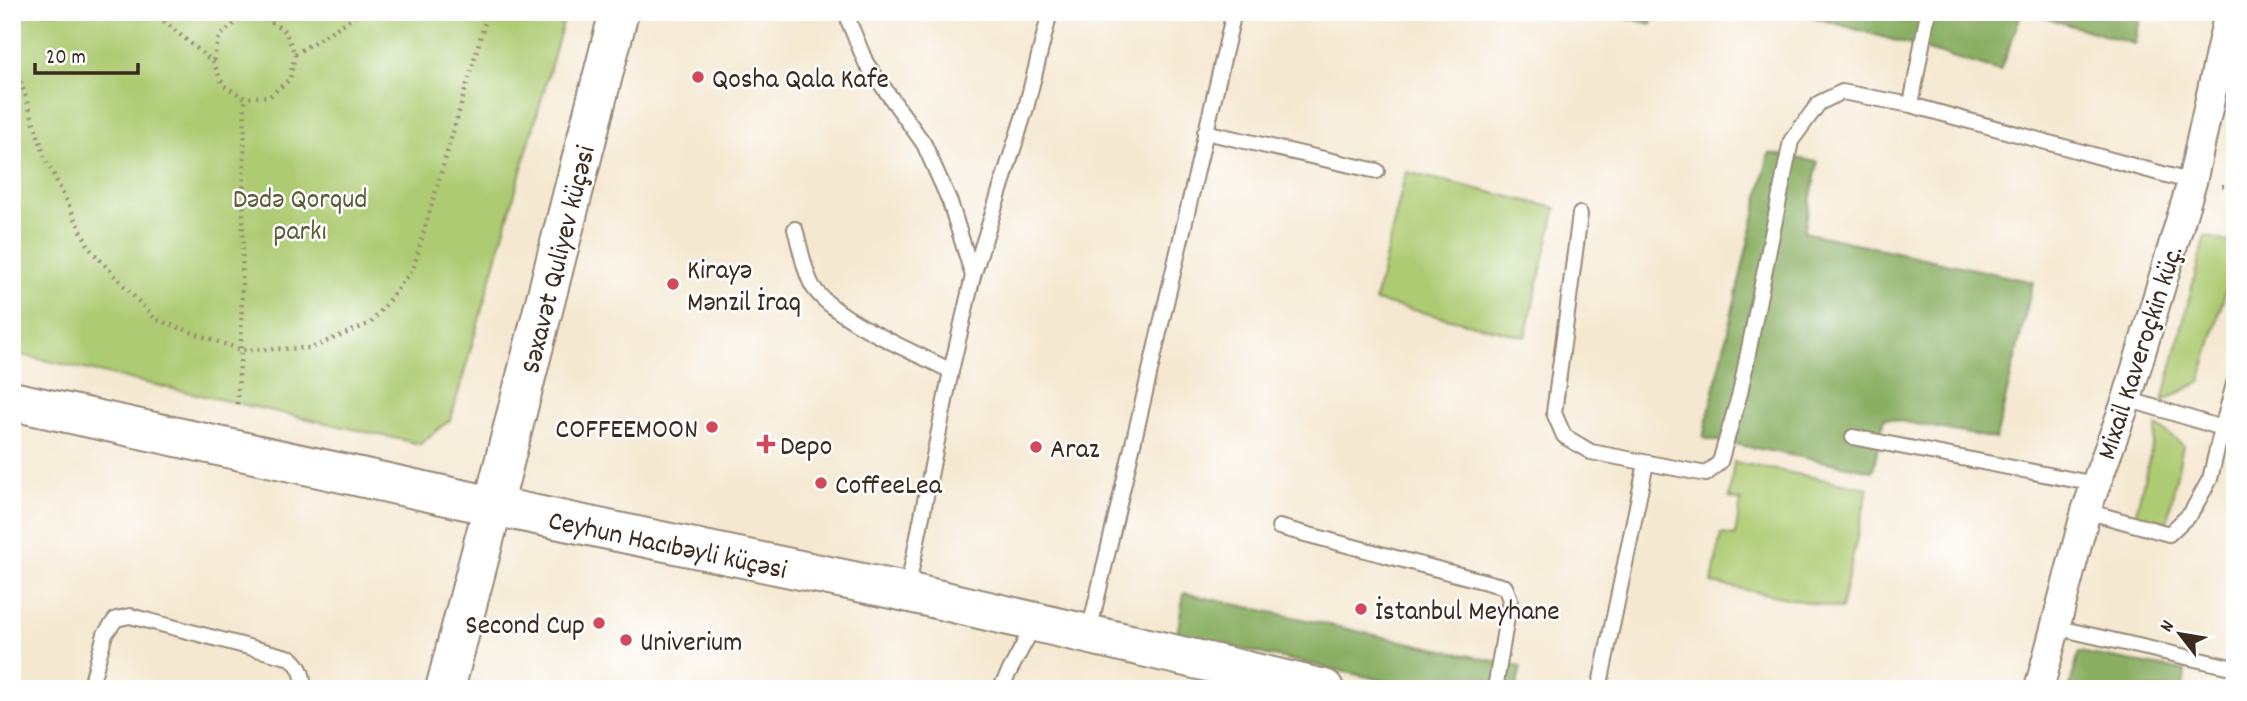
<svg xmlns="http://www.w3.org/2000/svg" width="2247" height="701" font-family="Dekko,sans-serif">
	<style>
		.green { fill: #adcb72; stroke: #747a48; stroke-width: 2 }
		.forest { fill: #8aaf64; stroke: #626c41; stroke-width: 2 }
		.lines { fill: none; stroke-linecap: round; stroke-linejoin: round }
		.lane-casing { stroke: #988977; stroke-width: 18 }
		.street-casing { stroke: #988977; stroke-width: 32 }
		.secondary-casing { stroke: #988977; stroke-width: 42 }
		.primary-casing { stroke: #988977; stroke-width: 42 }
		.path { stroke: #988977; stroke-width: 4.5; stroke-dasharray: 2 5; stroke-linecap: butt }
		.lane { stroke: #fff; stroke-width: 14 }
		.street { stroke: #fff; stroke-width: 28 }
		.secondary { stroke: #fff; stroke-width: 38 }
		.primary { stroke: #fff; stroke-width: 38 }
		.poi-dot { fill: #d1495b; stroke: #fff; stroke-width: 2.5 }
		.labels { text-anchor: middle; stroke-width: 5; stroke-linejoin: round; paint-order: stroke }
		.poi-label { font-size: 28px; fill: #3b2a1e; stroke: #fff; text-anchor: start }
		.park-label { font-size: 28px; fill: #5d5a37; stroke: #fff }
		.street-label { font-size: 28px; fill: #3b2a1e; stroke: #fff }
	</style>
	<rect width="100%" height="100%" fill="#fff"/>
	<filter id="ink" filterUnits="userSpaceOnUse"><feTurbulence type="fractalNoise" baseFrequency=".0143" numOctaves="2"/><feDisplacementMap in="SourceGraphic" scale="14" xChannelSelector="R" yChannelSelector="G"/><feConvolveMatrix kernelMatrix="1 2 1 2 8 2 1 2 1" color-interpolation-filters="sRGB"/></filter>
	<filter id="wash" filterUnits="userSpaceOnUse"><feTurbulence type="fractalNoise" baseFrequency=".00686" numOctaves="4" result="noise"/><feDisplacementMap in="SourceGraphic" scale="28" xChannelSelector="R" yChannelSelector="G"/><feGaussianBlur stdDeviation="1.57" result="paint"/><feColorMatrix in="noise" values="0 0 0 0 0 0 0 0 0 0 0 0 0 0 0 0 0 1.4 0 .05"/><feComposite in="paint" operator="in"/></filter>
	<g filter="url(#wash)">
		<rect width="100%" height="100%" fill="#f4e8d0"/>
		<!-- green -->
		<g class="green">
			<polygon points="12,12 566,12 451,419 420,444 12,353"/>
			<polygon points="1406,172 1556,208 1525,337 1375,301"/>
			<polygon points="2205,236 2235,244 2235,256 2200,382 2163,401"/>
			<polygon points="2157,426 2183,445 2167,522 2135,517"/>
			<polygon points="1734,462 1868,488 1841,609 1712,583 1721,534 1735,536 1741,501 1729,498"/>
		</g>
		<!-- forest -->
		<g class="forest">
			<polygon points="1605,12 1655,12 1651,24"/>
			<polygon points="1796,12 2022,12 2000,71"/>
			<polygon points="2025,12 2142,12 2134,44"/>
			<polygon points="1769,153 1818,162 1804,232 2033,282 1996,439 1884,418 1873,471 1703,438"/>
			<polygon points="1184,593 1521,667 1516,689 1422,689 1177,635"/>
			<polygon points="2079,652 2185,671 2183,689 2069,689"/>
		</g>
	</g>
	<g filter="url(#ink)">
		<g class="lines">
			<!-- lane casing -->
			<g class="lane-casing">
				<g id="lane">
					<polyline points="852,12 849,22 866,63 924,144 950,202 973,276"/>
					<polyline points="1911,105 1928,12"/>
					<polyline points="1205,132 1377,171"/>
					<polyline points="1580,214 1554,413 1564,436 1591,452 1706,474 1720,462 1740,393 1791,141 1819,103 1842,92 1911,105 2192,182"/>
					<path d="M795,229C800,246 803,265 810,281C824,316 917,353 951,371"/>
					<polyline points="2222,428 2235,380"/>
					<polyline points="1853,437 2095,484"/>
					<polyline points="2086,511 2169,534 2191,513 2210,479 2222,428 2127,399"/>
					<polyline points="1279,527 1505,587 1510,599 1495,689"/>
					<polyline points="907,591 951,371 973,276 1026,108 1050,12"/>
					<polyline points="2054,627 2235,668"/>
					<polyline points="1089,632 1234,12"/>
					<path d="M90,689L105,634L116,619L130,616L291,658C301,667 305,676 302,689"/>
					<polyline points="1000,689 1034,625"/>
					<polyline points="1599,689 1646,463"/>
				</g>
			</g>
			<!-- street casing -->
			<g class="street-casing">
				<polyline id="street" points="2039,689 2086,511 2127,399 2192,182 2229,12"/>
			</g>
			<!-- secondary casing -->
			<g class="secondary-casing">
				<polyline id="secondary" points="619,12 493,506 906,592 1324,689"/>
			</g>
			<!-- primary casing -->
			<g class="primary-casing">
				<polyline id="primary" points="12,401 493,506 445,689"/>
			</g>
			<!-- path -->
			<g class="path">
				<polyline points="153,12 213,62 223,85 245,98 270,96 290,79 295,54 285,31 264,18 238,20 219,37 213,62"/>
				<polyline points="295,54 362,12"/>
				<polyline points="12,55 45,157 90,249 155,319 241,350 311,348 371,323 413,269 488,12"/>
				<polyline points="12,55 22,12"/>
				<polyline points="2222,186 2235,187"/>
				<polyline points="237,404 241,350 245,98"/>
			</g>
			<!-- lane -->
			<use href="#lane" class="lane"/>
			<!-- street -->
			<use href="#street" class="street"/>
			<!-- secondary -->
			<use href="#secondary" class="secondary"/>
			<!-- primary -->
			<use href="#primary" class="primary"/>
		</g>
	</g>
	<!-- markers -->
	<g class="poi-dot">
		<circle cx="698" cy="77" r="7"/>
		<circle cx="673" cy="284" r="7"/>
		<circle cx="712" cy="427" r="7"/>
		<path d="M762.5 433.5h7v7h7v7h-7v7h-7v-7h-7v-7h7z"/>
		<circle cx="1036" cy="447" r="7"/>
		<circle cx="821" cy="483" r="7"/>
		<circle cx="1361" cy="609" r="7"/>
		<circle cx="599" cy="623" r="7"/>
		<circle cx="626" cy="640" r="7"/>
	</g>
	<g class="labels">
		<!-- poi labels -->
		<g class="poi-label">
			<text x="712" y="87">Qosha Qala Kafe</text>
			<text x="687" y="278">Kirayə<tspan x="687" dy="32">Mənzil İraq</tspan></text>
			<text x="698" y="437" text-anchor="end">COFFEEMOON</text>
			<text x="780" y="454">Depo</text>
			<text x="1050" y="457">Araz</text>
			<text x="835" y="493">CoffeeLea</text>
			<text x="1375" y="619">İstanbul Meyhane</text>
			<text x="585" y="633" text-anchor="end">Second Cup</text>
			<text x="640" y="650">Univerium</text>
		</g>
		<!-- park labels -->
		<g class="park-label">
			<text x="300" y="207">Dədə Qorqud<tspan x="300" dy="32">parkı</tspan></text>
		</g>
		<!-- street labels -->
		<g class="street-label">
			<text transform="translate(556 259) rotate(-76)" y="10">Səxavət Quliyev küçəsi</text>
			<text transform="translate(2138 352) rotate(-72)" y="10">Mixail Kaveroçkin küç.</text>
			<text transform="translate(668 543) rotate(12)" y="10">Ceyhun Hacıbəyli küçəsi</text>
		</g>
	</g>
	<!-- margin -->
	<rect width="2247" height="701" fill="none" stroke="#fff" stroke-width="42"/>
	<!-- north arrow -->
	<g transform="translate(2180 634) rotate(301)" stroke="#ffffff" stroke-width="5" paint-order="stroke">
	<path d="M0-5L12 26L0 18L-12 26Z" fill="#3b2a1e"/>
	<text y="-10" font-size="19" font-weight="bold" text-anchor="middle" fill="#3b2a1e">N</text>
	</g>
	<!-- scale -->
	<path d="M35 63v10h103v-10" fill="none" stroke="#3b2a1e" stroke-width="3.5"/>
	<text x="46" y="63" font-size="21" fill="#3b2a1e" stroke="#ffffff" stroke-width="5" paint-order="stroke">20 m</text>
</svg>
